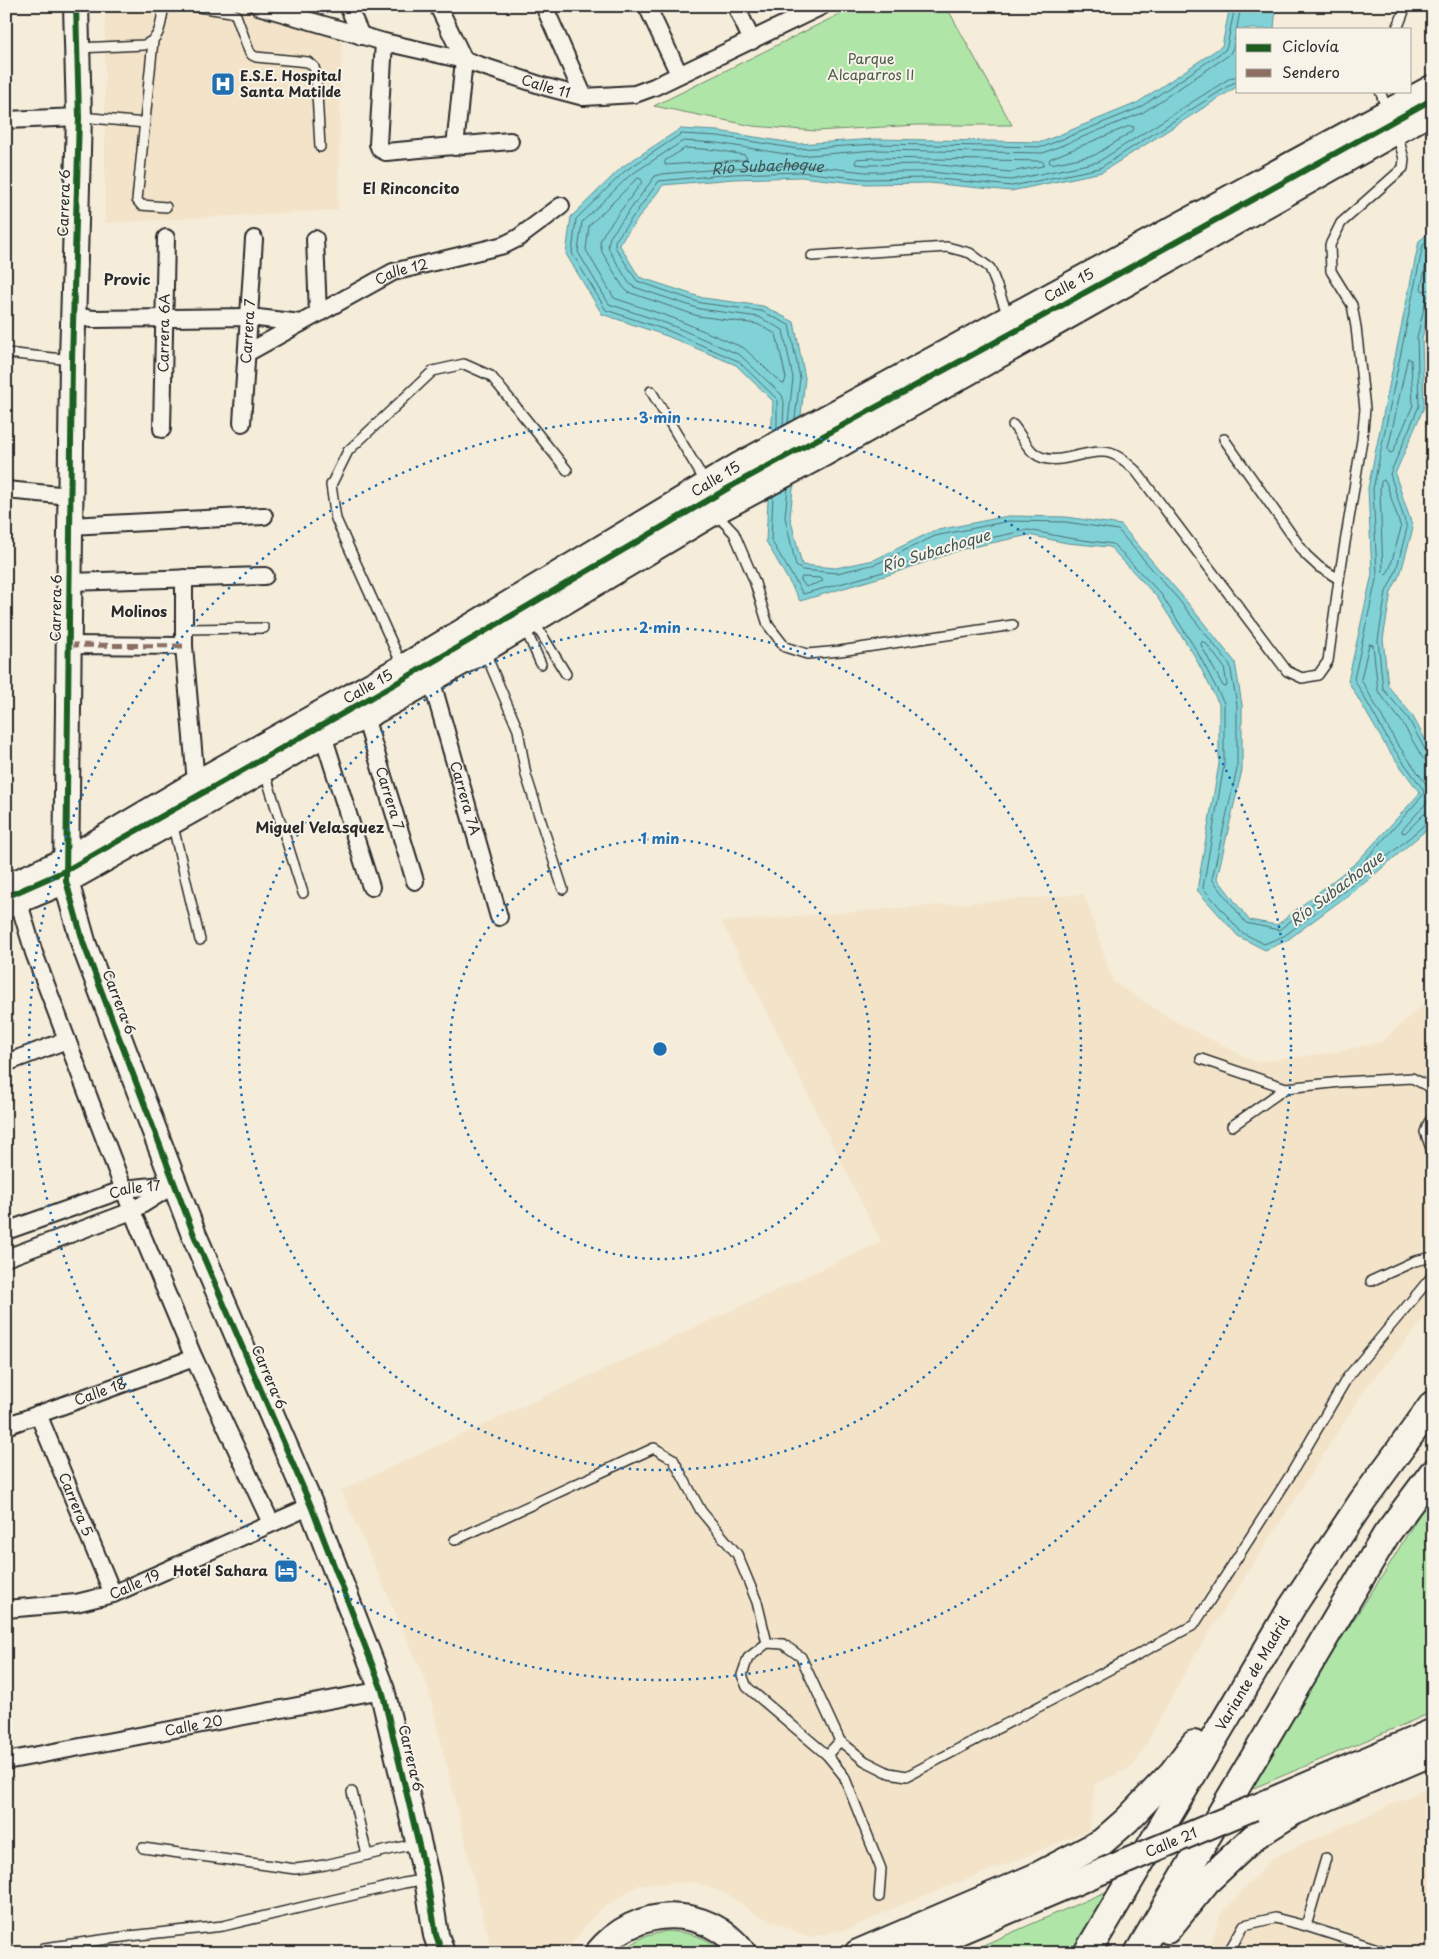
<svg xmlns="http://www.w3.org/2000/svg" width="1439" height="1959" font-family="'Playpen Sans',sans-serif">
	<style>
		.built { fill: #f3e4c9 }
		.green { fill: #afe5a7; stroke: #6d8869 }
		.water { fill: #80d2d7; stroke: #5e8f92 }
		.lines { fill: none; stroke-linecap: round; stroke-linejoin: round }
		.shore { stroke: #4d6e70; stroke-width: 1 }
		.lane-casing { stroke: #2b2b2b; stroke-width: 12 }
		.street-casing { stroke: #2b2b2b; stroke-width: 20 }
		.secondary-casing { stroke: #2b2b2b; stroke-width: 28 }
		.primary-casing { stroke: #2b2b2b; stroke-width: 30 }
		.lane { stroke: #f7f3e8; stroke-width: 9 }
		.street { stroke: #f7f3e8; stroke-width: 16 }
		.secondary { stroke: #f7f3e8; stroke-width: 24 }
		.primary { stroke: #f7f3e8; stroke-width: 26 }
		.secondary-bridge-casing { stroke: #2b2b2b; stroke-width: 28; stroke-linecap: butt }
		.secondary-bridge { stroke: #f7f3e8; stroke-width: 24 }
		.quiet { stroke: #8d6e63; stroke-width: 5; stroke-dasharray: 10 5; stroke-linecap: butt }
		.cycleway-casing { stroke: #f7f3e8; stroke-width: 9 }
		.cycleway { stroke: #1b5e20; stroke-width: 6 }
		.ring { fill: none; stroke: #1f6fb2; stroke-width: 2.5; stroke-dasharray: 2.5 5 }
		.labels { text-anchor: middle; stroke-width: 4; stroke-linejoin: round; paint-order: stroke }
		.park-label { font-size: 14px; fill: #4c5a4a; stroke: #f7f3e8 }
		.poi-label { font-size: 14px; font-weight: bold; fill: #2b2b2b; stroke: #f7f3e8; text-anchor: start }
		.street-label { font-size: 14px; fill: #2b2b2b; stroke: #f7f3e8 }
		.water-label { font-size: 15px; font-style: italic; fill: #405556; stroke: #f7f3e8 }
		.neighbourhood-label { font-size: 15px; font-weight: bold; fill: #2b2b2b; stroke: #f7f3e8 }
		.centre { fill: #1f6fb2; stroke: #f7f3e8; stroke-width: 2.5 }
		.ring-label { font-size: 15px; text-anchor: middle; font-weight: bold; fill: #1f6fb2; stroke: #f7f3e8; stroke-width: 4; stroke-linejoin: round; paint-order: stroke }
	</style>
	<rect width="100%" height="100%" fill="#f5ecda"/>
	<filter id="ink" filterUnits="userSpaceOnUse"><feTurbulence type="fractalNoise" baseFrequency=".02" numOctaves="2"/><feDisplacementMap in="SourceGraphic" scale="10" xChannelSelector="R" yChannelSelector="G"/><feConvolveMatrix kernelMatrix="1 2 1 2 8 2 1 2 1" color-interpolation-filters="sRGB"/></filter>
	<g filter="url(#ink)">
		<!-- built -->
		<g class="built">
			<polygon points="105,6 228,6 342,34 338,210 105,223"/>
			<polygon points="1084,894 1113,982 1178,1023 1255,1062 1330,1053 1382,1042 1433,995 1433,1308 1366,1388 1193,1658 1134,1766 1095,1784 1089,1830 1029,1855 903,1904 849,1929 808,1937 753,1913 727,1894 693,1882 639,1885 599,1910 565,1951 552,1953 492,1953 427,1684 341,1490 881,1242 722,922"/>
			<polygon points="1433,1786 1433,1953 1208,1953 1221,1914 1274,1857"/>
		</g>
		<!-- green -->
		<g class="green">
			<polygon points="856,6 946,6 1012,125 917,125 816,131 753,126 654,106"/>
			<polygon points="1431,1495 1430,1538 1433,1553 1433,1712 1249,1790 1330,1656 1386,1570"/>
			<polygon points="1112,1889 1073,1953 965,1953"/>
			<path d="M666,1931C691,1933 706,1936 725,1953H619L643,1937Z"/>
		</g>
		<!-- water -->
		<polygon class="water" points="1230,6 1276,6 1274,29 1238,29 1238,86 1102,172 1011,191 929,183 864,184 801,177 733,179 663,185 619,244 639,277 703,298 763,306 794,322 805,378 790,517 802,565 836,568 874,560 933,531 1008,516 1066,517 1121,525 1182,596 1235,662 1242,705 1242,770 1217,878 1249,920 1277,925 1357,862 1420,793 1387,748 1348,681 1372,574 1368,488 1419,241 1433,230 1433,290 1422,339 1424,407 1395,474 1413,528 1401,572 1391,592 1383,639 1388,686 1412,715 1433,754 1433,820 1426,830 1367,881 1286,941 1265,950 1238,936 1197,890 1219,764 1219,704 1194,655 1157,597 1110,547 1067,543 1029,535 963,549 888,575 800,601 766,541 773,401 736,365 667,336 602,314 566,254 571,217 622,167 680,129 718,131 798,144 876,139 1042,142 1137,103 1222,46"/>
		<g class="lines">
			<!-- shore -->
			<g class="shore">
				<polygon points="1130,126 1134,127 1133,131 1095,155 1051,164 1049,162 1050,159"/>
				<polygon points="686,148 716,150 745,155 747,158 744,160 665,165 665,161"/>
				<polygon points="877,158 1042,161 1044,163 1043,166 1010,172 930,164 865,165 856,164 855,162 857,159"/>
				<polygon points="638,178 641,179 642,182 604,233 600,242 602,252 623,287 628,292 698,316 757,324 776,334 786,378 784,384 781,383 744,348 673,318 614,298 586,250 589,226"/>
				<polyline points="1433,245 1429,248 1421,289 1423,291 1433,289"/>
				<polyline points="1433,295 1428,296 1426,299 1417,338 1419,406 1390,474 1407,528 1396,571 1386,592 1378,640 1383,689 1408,718 1427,753 1433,755"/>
				<polygon points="1408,358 1411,360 1413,405 1393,452 1390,453 1388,450"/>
				<polyline points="795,419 800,378 789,325 761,311 701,303 637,281 615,247 615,241 659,181 733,174 801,172 865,179 929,178 1012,186 1100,168 1233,83 1238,82"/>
				<path id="s1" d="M788,423L793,378L783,330L759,317L700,309L634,287L629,283L609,250L608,244L610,237L655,176L662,174L732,168L802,165L865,172H930L1011,180L1098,162L1230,78L1238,76"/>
				<polyline points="783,426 784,402 782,395 740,355 671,325 609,304 578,252 582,222 629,176 683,141 717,143 798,156 877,150 1043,153 1142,113 1229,55 1233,48 1241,6"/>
				<polyline points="777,430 777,399 738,361 669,331 606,310 572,253 576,219 625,171 681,134 718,136 798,149 876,144 1043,147 1139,108 1225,50 1227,46 1235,6"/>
				<polygon points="1384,480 1386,482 1401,528 1390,568 1386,575 1383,572 1380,490 1381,482"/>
				<polyline points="788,488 785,517 796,566 802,570 837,573 876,564 935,536 1009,521 1066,522 1118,530 1178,599 1230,665 1237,705 1237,769 1212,879 1246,923 1279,930 1360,866 1424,794 1423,789 1391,745 1354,679 1377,575 1373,489 1423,245 1433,237"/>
				<polyline points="773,496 771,540 803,594 887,571 962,544 1028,530 1068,538 1113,544 1161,594 1198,653 1224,703 1224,765 1203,888 1241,932 1264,944 1284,936 1363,877 1422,827 1428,819 1433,818"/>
				<polygon points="802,577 821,578 823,581 806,587 801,580"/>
				<polygon points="1202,642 1205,642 1224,667 1227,685 1226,687 1223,686 1201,645"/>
				<polyline points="1433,761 1426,760 1422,757 1402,722 1378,691 1373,645 1369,644 1361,679 1396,742 1431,791 1429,800 1402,830 1402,832 1405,833 1424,814 1433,812"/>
			</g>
			<!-- lane casing -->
			<g class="lane-casing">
				<g id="lane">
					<polyline points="192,6 231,12 236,15 249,51 252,55 256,57 308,62 314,67 316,75 320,147"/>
					<polyline points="1397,29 1406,6"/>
					<polyline points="153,41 137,200 141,205 166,207"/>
					<path d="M78,48L144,45C162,38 160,24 164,6"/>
					<polyline points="1380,91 1387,110"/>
					<polyline points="81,117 145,123"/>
					<polyline points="812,256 947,247 970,253 990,268 1009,318"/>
					<polyline points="6,353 72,360"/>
					<polyline points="651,391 706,483"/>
					<path d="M1013,425C1020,433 1026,447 1034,453C1054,469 1081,450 1103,452C1116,452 1127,463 1136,471L1287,671L1302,678L1318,675L1328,661L1339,579"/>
					<polyline points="1224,439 1306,555 1319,567 1339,579 1362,440 1365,409 1356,327 1352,305 1331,271 1330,245 1341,223 1403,168 1404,159 1397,133"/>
					<polyline points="715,513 734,533 754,580 768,625 785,647 807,654 840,651 1013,625"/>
					<polyline points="534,622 566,674"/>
					<polyline points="524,626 541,664"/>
					<polyline points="185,629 264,628"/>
					<polyline points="484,650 518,730 526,775 563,889"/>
					<polyline points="402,665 336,519 331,485 348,451 433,371 464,364 491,376 567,470"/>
					<polyline points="264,770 303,893"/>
					<polyline points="172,822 200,940"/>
					<polyline points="1201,1059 1286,1088 1232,1126"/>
					<polyline points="1286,1088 1341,1082 1412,1078 1433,1089"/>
					<polyline points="1433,1119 1429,1122 1425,1132 1433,1154"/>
					<polyline points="1371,1281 1415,1261 1433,1257"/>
					<polyline points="455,1540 654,1448 673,1459 701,1511 737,1554 757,1602 767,1643"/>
					<polyline points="827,1755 840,1741"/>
					<polyline points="352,1792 367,1855"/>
					<polyline points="143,1848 295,1869 325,1865 418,1843"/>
					<polyline points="879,1897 881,1869 844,1776 827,1755 747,1687 742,1675 748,1658 767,1643 783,1644 801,1657 840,1741 865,1761 889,1773 907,1776 1194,1625 1291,1474 1347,1378 1433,1275"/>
					<polyline points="1306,1926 1326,1858"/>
					<polyline points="44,1948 130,1936 223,1926 404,1883 427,1879"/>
					<polyline points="1228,1953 1244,1925 1275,1918 1306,1926 1390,1953"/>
				</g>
			</g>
			<!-- street casing -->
			<g class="street-casing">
				<g id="street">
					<path id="s2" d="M258,6L384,42L464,60L546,87L584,97L635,94L654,87L822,6"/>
					<polyline points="348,6 361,36"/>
					<polyline points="438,6 464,60 455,147"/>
					<polyline points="544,6 584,97"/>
					<polyline points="647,6 679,74"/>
					<polyline points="736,6 752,41"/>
					<polyline points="384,42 378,144 380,149 386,152 510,141"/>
					<polyline points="6,120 79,117"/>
					<polyline points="315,239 318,314"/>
					<polyline points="73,316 93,319 249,317 301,323"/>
					<path id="s3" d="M247,353L393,272L504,245L518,238L561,206"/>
					<path id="s4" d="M242,423L254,239"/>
					<path id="s5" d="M162,429L166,238"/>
					<polyline points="6,490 70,496"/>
					<polyline points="70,526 264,516"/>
					<polyline points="184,578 184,646 196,783"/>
					<polyline points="69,582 265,576"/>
					<polyline points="68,645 184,646"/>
					<path id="s6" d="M431,679L499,917"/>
					<path id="s7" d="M365,717L415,881"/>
					<polyline points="323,735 371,887"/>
					<polyline points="16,893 34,953 132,1211 194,1358 271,1523"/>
					<polyline points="6,1063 67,1040"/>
					<path id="s8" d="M6,1231L125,1189L171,1184"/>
					<polyline points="6,1258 132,1211 175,1184"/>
					<path id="s9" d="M38,1414L113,1594"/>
					<path id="s10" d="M6,1426L194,1358"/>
					<path id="s11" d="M6,1609L76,1603L113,1594L311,1506"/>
					<path id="s12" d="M6,1761L382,1690"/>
				</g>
			</g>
			<!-- secondary casing -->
			<g class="secondary-casing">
				<g id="secondary">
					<polyline points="76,6 79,117 72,360 66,881 84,945 194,1235 311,1506 382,1690 427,1879 436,1935 442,1953"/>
					<path id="s13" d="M6,887L66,860L196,783L403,667L739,465L1433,87"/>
					<polyline points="6,906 66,881 264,770 323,735 365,717 484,650 715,512 820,456 1433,111"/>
					<polyline points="1253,1808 1433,1731"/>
					<path d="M597,1953C635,1905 707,1903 744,1953"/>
					<polyline points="910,1953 1103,1871"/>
				</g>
			</g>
			<!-- primary casing -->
			<g class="primary-casing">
				<g id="primary">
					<polyline points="1167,1930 1207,1881 1255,1836 1293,1812 1433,1752"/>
					<polyline points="858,1953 1035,1877 1102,1842 1127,1820 1172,1773 1194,1744"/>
					<path id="s14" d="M1087,1953L1292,1607L1363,1500L1433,1404"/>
					<polyline points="1138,1953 1386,1535 1433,1472"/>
				</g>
			</g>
			<!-- lane -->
			<use href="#lane" class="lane"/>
			<!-- street -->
			<use href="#street" class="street"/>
			<!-- secondary -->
			<use href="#secondary" class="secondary"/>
			<!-- primary -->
			<use href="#primary" class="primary"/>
			<!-- secondary-bridge casing -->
			<g class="secondary-bridge-casing">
				<g id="secondary-bridge">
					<path id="s15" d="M1103,1871L1253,1808"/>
				</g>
			</g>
			<!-- secondary-bridge -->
			<use href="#secondary-bridge" class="secondary-bridge"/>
			<!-- quiet -->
			<polyline class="quiet" points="68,645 184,646"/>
			<!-- cycleway casing -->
			<g class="cycleway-casing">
				<g id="cycleway">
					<polyline points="76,6 79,117 72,360 66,881 84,945 194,1235 311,1506 382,1690 427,1879 436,1935 442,1953"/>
					<polyline points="6,897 67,870 407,677 737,483 1014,332 1433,99"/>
				</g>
			</g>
			<!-- cycleway -->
			<use href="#cycleway" class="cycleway"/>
		</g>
	</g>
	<!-- distance rings -->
	<g class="ring">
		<circle cx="660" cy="1049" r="210"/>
		<circle cx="660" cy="1049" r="421"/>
		<circle cx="660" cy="1049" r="631"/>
	</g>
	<!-- icons -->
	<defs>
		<g id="hospital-square" transform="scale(1.25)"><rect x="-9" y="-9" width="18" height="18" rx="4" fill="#1f6fb2" stroke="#f7f3e8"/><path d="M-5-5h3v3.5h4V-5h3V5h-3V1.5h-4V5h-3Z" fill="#fff"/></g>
		<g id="hotel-square" transform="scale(1.25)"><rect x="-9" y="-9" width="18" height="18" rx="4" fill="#1f6fb2" stroke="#f7f3e8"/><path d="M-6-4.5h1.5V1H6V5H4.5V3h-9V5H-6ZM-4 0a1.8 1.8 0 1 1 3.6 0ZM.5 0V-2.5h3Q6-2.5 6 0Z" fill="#fff"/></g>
	</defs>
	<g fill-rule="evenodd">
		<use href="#hospital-square" x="223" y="84"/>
		<use href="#hotel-square" x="286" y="1571"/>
	</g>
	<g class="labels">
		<!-- park labels -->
		<g class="park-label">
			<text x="871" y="64">Parque<tspan x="871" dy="16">Alcaparros II</tspan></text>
		</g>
		<!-- poi labels -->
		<g class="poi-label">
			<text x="240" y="81">E.S.E. Hospital<tspan x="240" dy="16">Santa Matilde</tspan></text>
			<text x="268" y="1576" text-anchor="end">Hotel Sahara</text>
		</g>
		<!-- street labels -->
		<g class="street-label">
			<text dy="5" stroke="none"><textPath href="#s2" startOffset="299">Calle 11</textPath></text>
			<text transform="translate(64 203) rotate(-88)" y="5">Carrera 6</text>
			<text dy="5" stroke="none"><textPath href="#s3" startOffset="175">Calle 12</textPath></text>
			<text dy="5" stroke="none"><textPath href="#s13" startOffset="1222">Calle 15</textPath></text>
			<text dy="5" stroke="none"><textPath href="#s4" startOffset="92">Carrera 7</textPath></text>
			<text dy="5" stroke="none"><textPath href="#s5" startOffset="96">Carrera 6A</textPath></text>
			<text dy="5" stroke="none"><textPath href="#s13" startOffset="819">Calle 15</textPath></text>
			<text transform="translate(56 608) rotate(-89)" y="5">Carrera 6</text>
			<text dy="5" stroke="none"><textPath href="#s13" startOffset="414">Calle 15</textPath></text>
			<text dy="5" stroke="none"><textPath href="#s6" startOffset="124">Carrera 7A</textPath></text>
			<text dy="5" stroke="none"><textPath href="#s7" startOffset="85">Carrera 7</textPath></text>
			<text transform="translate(119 1002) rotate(69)" y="5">Carrera 6</text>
			<text dy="5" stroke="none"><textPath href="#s8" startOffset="136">Calle 17</textPath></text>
			<text transform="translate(269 1377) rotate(67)" y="5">Carrera 6</text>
			<text dy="5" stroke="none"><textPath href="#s10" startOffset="100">Calle 18</textPath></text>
			<text dy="5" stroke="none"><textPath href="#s9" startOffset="98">Carrera 5</textPath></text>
			<text dy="5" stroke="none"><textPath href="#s11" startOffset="132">Calle 19</textPath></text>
			<text dy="5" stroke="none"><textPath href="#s14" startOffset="325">Variante de Madrid</textPath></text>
			<text dy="5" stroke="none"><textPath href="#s12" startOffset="191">Calle 20</textPath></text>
			<text transform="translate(411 1758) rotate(77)" y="5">Carrera 6</text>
			<text dy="5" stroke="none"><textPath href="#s15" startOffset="74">Calle 21</textPath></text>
		</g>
		<!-- water labels -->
		<g class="water-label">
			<text dy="5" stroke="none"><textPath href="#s1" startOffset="498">Río Subachoque</textPath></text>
			<text transform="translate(936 551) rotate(-17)" y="5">Río Subachoque</text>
			<text transform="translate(1337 889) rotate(-37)" y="5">Río Subachoque</text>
		</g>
		<!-- neighbourhood labels -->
		<g class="neighbourhood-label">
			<text x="411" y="194">El Rinconcito</text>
			<text x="127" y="285">Provic</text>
			<text x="139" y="617">Molinos</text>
			<text x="320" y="833">Miguel Velasquez</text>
		</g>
	</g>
	<circle cx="660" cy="1049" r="8" class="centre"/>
	<g class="ring-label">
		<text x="660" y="423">3 min</text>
		<text x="660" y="633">2 min</text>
		<text x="660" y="844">1 min</text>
	</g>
	<!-- margin -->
	<rect width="1439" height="1959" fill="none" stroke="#f7f3e8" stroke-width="25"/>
	<rect x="12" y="12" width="1414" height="1934" fill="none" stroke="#2b2b2b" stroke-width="2" filter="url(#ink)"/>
	<!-- legend -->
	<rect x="1236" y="28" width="175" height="65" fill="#f7f3e8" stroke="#a5a39c"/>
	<rect x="1246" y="44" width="25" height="8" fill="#1b5e20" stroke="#a5a39c"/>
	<text x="1282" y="52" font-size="15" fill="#2b2b2b">Ciclovía</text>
	<rect x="1246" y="69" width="25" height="8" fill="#8d6e63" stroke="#a5a39c"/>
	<text x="1282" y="78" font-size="15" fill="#2b2b2b">Sendero</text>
</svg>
